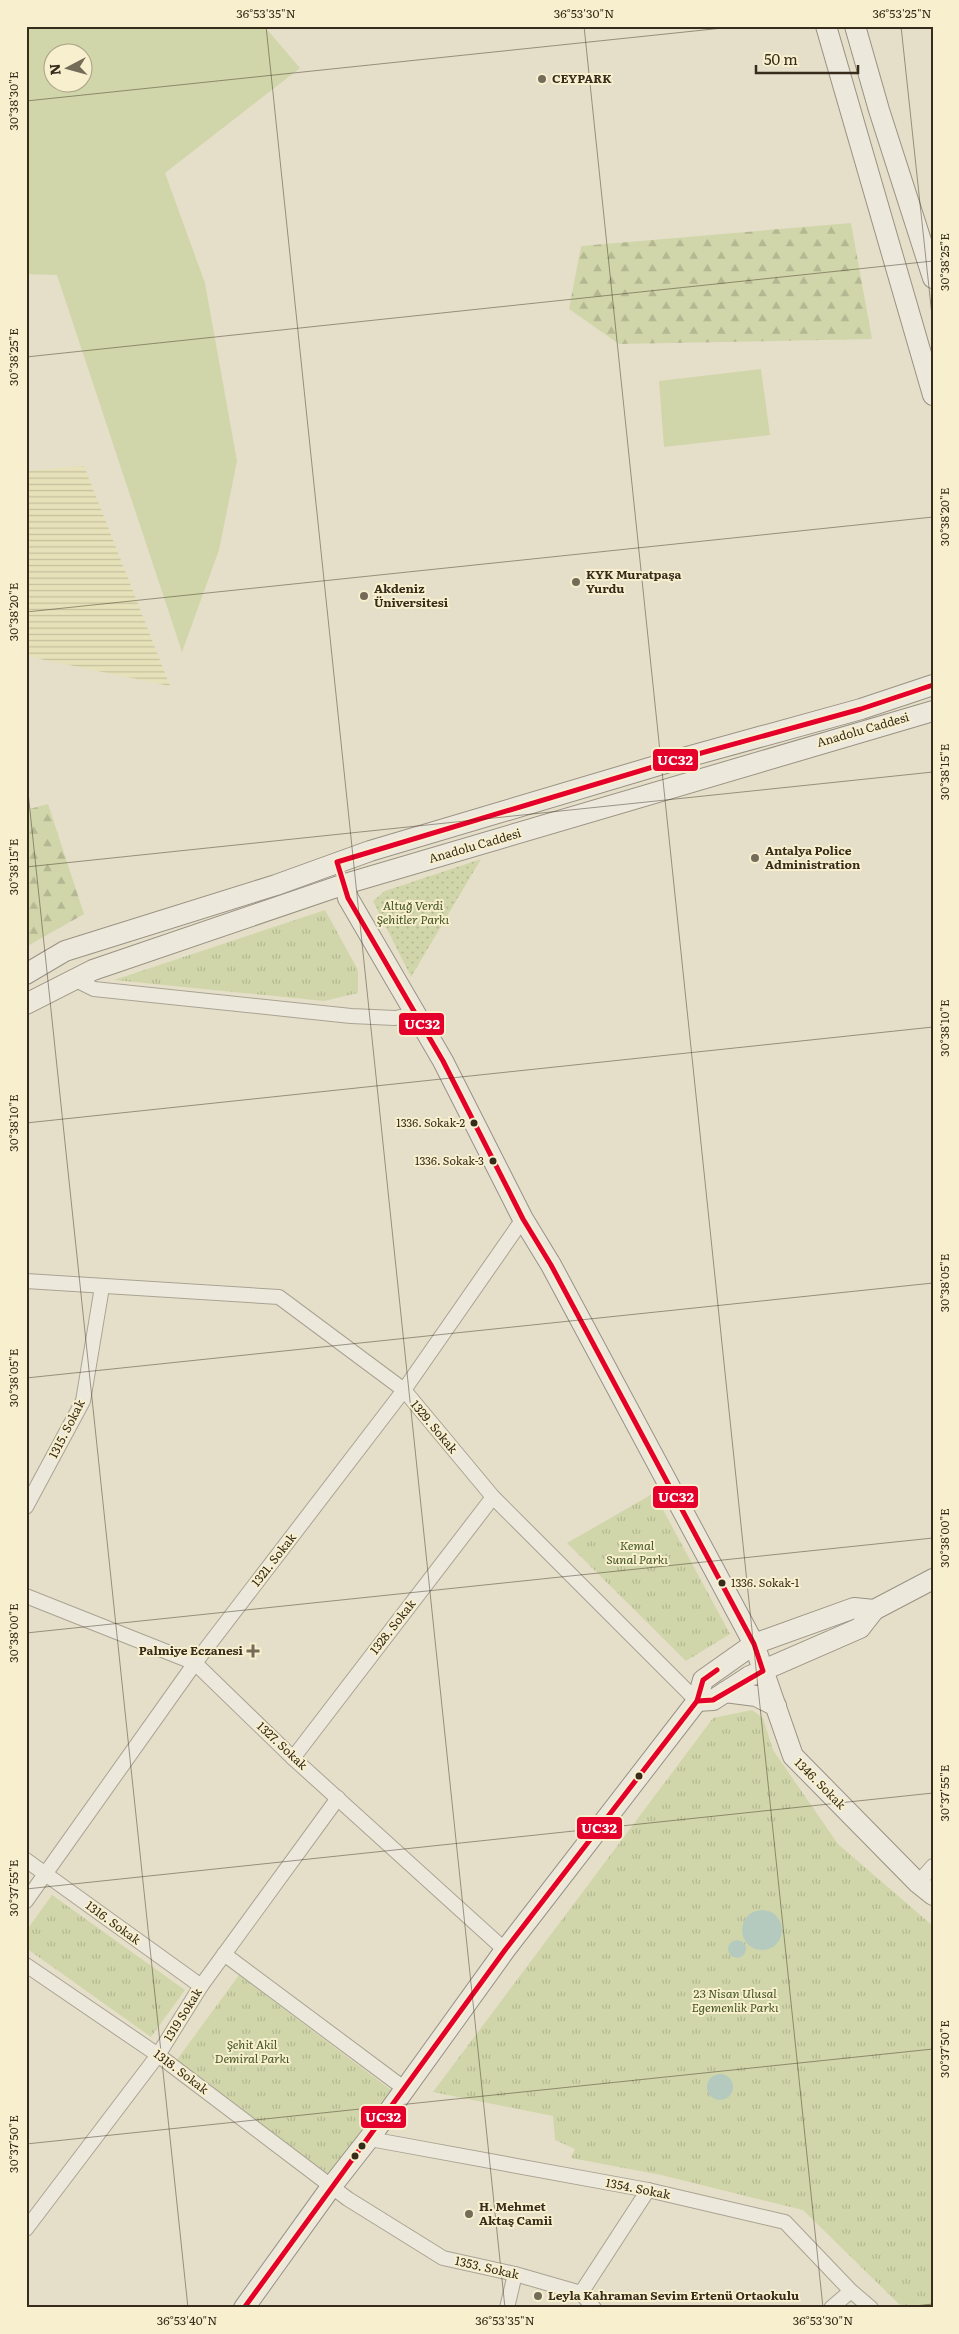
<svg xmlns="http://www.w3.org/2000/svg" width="959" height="2334" font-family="Literata,serif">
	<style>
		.farmland { fill: url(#farmland-rules) }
		.grass { fill: #d1d6aa; fill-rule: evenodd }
		.forest { fill: url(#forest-firs) }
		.park { fill: url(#park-tufts) }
		.garden { fill: url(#garden-dots) }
		.water { fill: #b5cabf }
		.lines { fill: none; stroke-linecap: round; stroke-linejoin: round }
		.street-casing { stroke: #a9a393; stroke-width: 16 }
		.secondary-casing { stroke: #999283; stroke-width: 22 }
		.street { stroke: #ece8dc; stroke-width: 14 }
		.secondary { stroke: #ece8dc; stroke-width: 20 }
		.bus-1-casing { stroke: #f7efcd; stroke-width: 9 }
		.bus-1 { stroke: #e4002b; stroke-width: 5 }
		.ticks { fill: none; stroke: #372c1b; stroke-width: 1; stroke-opacity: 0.45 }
		.poi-dot { fill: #746b58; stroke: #f7efcd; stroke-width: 2 }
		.bus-dot { fill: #372c1b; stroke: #f7efcd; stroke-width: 2 }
		.labels { text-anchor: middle; stroke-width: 4; stroke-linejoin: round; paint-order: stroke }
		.bus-label { font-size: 11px; fill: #372c1b; stroke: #f7efcd; text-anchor: end }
		.poi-label { font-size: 12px; font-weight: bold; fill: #372c1b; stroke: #f7efcd; text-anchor: start }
		.street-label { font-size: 12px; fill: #372c1b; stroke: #f7efcd }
		.park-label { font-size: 12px; font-style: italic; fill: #425521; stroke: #f7efcd }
		.line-badge { stroke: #f7efcd; stroke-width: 2 }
		.badge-label { font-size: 14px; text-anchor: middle; font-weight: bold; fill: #fff }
		.neatline { fill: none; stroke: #372c1b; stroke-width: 2 }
		.ticks-label { font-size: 12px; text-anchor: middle; fill: #372c1b }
	</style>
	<defs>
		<pattern id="farmland-rules" width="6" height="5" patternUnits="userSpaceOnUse" patternTransform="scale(1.25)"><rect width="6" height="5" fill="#e6e1b8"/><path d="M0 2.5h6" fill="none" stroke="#c6c19e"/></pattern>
		<pattern id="forest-firs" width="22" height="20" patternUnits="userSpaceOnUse" patternTransform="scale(1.25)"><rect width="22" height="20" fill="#d1d6aa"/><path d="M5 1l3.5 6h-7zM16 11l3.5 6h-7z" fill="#b4b892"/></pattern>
		<pattern id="park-tufts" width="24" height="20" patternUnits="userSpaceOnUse" patternTransform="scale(1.25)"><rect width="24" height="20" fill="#d1d6aa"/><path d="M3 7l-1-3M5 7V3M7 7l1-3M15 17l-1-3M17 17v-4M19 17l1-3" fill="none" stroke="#b4b892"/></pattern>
		<pattern id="garden-dots" width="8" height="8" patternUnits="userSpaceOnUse" patternTransform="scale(1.25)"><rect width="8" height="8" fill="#d1d6aa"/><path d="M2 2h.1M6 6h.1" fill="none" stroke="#b4b892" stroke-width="1.8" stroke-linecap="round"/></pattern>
	</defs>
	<rect width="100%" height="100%" fill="#e5dfc9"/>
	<!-- farmland -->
	<polygon class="farmland" points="84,466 170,686 26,656 26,471"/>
	<!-- grass -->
	<g class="grass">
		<path d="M26,26H264L300,68L165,173L205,283L237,461L219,550L182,652L57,275L26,274ZM52,52H82V82H52Z"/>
		<polygon points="761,369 770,435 664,447 659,381"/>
	</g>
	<!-- forest -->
	<g class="forest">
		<polygon points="851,223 872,339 619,344 569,309 581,246"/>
		<polygon points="48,804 84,914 26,947 26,810"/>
	</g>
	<!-- park -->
	<g class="park">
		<polygon points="325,910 358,970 358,993 324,1001 114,980"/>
		<polygon points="654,1493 730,1634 686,1661 567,1543"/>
		<polygon points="752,1710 763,1718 773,1750 838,1844 933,1926 933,2308 903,2308 803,2210 661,2175 571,2158 575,2149 555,2140 553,2116 433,2092 713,1718"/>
		<polygon points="52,1895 185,1990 151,2037 26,1948 26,1931"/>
		<polygon points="239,1975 395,2093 330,2175 176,2061"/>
	</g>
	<!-- garden -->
	<polygon class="garden" points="481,859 411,977 373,901 385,891"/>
	<!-- water -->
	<g class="water">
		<circle cx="762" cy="1930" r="20"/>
		<circle cx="737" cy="1949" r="9"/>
		<circle cx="720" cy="2087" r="13"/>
	</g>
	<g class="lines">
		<!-- street casing -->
		<g class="street-casing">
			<g id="street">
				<polyline points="77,977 82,983 94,989 351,1016 395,1018 415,1014"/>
				<polyline points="26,1281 279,1297 404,1390 493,1497 697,1701"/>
				<polyline points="26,1507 83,1401 102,1287"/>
				<polyline points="26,1596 195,1663 293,1758 505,1950"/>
				<polyline points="293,1758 493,1497"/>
				<polyline points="26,1860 201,1986"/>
				<polyline points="918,1883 933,1866"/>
				<polyline points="26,1901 195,1663 404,1390 523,1219"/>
				<polyline points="224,1954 405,2089"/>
				<polyline points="26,1965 158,2055 348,2199 443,2258 515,2274 581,2293 594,2308"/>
				<polyline points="370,2139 648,2190 785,2222 851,2291 871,2308"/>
				<polyline points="26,2229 158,2055 201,1986 338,1798"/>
				<polyline points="581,2293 648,2190"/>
				<polyline points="507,2308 515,2274"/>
				<polyline points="831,2308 851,2291"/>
			</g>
		</g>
		<!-- secondary casing -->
		<g class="secondary-casing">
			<g id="secondary">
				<polyline points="826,26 933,395"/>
				<polyline points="855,26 879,110 933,278"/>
				<polyline points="345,884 348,898 443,1061 523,1219 551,1265 754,1644 793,1756 918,1883 933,1895"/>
				<polyline points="26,974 65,951 276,885 370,851 676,760 861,709 933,685"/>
				<polyline points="26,1004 93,970 345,884 933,711"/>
				<polyline points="725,1692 756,1696 776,1706"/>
				<polyline points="697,1701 713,1700 750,1676 860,1628 874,1610"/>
				<polyline points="244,2308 331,2187 374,2132 505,1950 697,1701 703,1680 754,1644 854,1608 874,1610 933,1579"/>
			</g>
		</g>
		<!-- street -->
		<use href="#street" class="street"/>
		<!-- secondary -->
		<use href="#secondary" class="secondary"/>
		<!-- bus-1 casing -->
		<g class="bus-1-casing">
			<g id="bus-1">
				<polyline points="697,1701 713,1700 763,1671 754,1644 551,1265 523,1219 443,1061 348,898 337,862 676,760 861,709 933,685"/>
				<polyline points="244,2308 505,1950 697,1701 703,1680 717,1670"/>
			</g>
		</g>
		<!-- bus-1 -->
		<use href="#bus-1" class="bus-1"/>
	</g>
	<!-- ticks -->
	<path class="ticks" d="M266,26L505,2308M584,26L823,2308M901,26L933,325M26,101L742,26M26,357L933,261M26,612L933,517M26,773L188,2308M26,867L933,772M26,1123L933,1027M26,1378L933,1283M26,1633L933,1538M26,1889L933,1793M26,2144L933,2049M896,2308L933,2304"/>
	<!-- markers -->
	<g class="poi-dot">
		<circle cx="542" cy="79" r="5"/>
		<circle cx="576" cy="582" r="5"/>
		<circle cx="364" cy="596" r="5"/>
		<circle cx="755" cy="858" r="5"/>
		<path d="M250.5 1643.5h5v5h5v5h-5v5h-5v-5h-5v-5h5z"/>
		<circle cx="469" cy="2214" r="5"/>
		<circle cx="538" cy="2296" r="5"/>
	</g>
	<g class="bus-dot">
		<circle cx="474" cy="1123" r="4.5"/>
		<circle cx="493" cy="1161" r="4.5"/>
		<circle cx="722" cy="1583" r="4.5"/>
		<circle cx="639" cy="1776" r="4.5"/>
		<circle cx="362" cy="2146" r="4.5"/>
		<circle cx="355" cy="2156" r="4.5"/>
	</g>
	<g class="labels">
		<!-- bus labels -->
		<g class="bus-label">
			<text x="465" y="1127">1336. Sokak-2</text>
			<text x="484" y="1165">1336. Sokak-3</text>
			<text x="731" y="1587" text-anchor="start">1336. Sokak-1</text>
		</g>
		<!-- poi labels -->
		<g class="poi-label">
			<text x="552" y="83">CEYPARK</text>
			<text x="586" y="579">KYK Muratpaşa<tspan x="586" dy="14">Yurdu</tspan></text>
			<text x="374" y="593">Akdeniz<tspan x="374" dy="14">Üniversitesi</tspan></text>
			<text x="765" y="855">Antalya Police<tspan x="765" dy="14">Administration</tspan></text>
			<text x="243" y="1655" text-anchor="end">Palmiye Eczanesi</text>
			<text x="479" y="2211">H. Mehmet<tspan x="479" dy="14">Aktaş Camii</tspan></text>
			<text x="548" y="2300">Leyla Kahraman Sevim Ertenü Ortaokulu</text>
		</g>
		<!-- street labels -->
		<g class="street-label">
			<text transform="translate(863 730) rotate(-16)" y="4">Anadolu Caddesi</text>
			<text transform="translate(475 846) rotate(-16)" y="4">Anadolu Caddesi</text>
			<text transform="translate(434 1427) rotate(50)" y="4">1329. Sokak</text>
			<text transform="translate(67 1429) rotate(-63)" y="4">1315. Sokak</text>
			<text transform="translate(274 1560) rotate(-52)" y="4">1321. Sokak</text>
			<text transform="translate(393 1627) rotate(-52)" y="4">1328. Sokak</text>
			<text transform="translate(282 1746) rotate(43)" y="4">1327. Sokak</text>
			<text transform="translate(820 1784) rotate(45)" y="4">1346. Sokak</text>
			<text transform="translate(113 1923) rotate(36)" y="4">1316. Sokak</text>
			<text transform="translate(183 2015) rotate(-58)" y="4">1319 Sokak</text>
			<text transform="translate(181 2072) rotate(37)" y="4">1318. Sokak</text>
			<text transform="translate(638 2189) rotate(11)" y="4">1354. Sokak</text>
			<text transform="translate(487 2268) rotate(13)" y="4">1353. Sokak</text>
		</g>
		<!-- park labels -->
		<g class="park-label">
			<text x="413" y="910">Altuğ Verdi<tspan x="413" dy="14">Şehitler Parkı</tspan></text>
			<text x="637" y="1550">Kemal<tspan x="637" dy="14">Sunal Parkı</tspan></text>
			<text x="735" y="1998">23 Nisan Ulusal<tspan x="735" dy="14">Egemenlik Parkı</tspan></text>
			<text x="252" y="2049">Şehit Akil<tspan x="252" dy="14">Demiral Parkı</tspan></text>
		</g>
	</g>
	<g class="line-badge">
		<rect x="652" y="748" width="47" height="24" rx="5" fill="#e4002b"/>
		<rect x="398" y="1012" width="47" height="24" rx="5" fill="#e4002b"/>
		<rect x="652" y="1485" width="47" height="24" rx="5" fill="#e4002b"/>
		<rect x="576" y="1816" width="47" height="24" rx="5" fill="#e4002b"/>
		<rect x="360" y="2105" width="47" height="24" rx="5" fill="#e4002b"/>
	</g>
	<g class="badge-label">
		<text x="675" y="765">UC32</text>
		<text x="422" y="1029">UC32</text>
		<text x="676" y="1502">UC32</text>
		<text x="599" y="1833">UC32</text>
		<text x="383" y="2122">UC32</text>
	</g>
	<!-- border -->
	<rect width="959" height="2334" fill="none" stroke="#f7efcd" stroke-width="55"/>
	<!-- north arrow -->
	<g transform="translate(68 68) rotate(264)"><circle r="24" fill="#f7efcd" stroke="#aaa186"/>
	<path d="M0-4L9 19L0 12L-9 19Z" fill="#746b58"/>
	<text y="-8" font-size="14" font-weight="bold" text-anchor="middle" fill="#372c1b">N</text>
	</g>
	<!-- scale -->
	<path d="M756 65v8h102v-8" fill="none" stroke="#372c1b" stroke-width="2.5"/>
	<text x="764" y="65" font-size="15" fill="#372c1b" stroke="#f7efcd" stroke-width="4" paint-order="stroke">50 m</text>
	<rect x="28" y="28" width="904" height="2278" class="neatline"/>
	<g class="ticks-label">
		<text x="266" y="18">36°53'35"N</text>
		<text x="584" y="18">36°53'30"N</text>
		<text x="902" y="18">36°53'25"N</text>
		<text transform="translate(14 101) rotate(-90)" y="4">30°38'30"E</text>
		<text transform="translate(945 262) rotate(-90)" y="4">30°38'25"E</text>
		<text transform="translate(14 357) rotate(-90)" y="4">30°38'25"E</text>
		<text transform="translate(945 517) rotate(-90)" y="4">30°38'20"E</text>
		<text transform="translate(14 612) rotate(-90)" y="4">30°38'20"E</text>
		<text transform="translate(945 772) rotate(-90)" y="4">30°38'15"E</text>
		<text transform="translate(14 867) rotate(-90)" y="4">30°38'15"E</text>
		<text transform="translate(945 1028) rotate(-90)" y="4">30°38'10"E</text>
		<text transform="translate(14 1123) rotate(-90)" y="4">30°38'10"E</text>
		<text transform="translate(945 1283) rotate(-90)" y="4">30°38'05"E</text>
		<text transform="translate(14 1378) rotate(-90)" y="4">30°38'05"E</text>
		<text transform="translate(945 1538) rotate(-90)" y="4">30°38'00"E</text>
		<text transform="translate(14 1633) rotate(-90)" y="4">30°38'00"E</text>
		<text transform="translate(945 1793) rotate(-90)" y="4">30°37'55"E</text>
		<text transform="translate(14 1888) rotate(-90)" y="4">30°37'55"E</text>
		<text transform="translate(945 2049) rotate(-90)" y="4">30°37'50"E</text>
		<text transform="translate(14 2144) rotate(-90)" y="4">30°37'50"E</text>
		<text x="187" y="2325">36°53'40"N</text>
		<text x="505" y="2325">36°53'35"N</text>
		<text x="823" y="2325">36°53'30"N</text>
	</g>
</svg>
